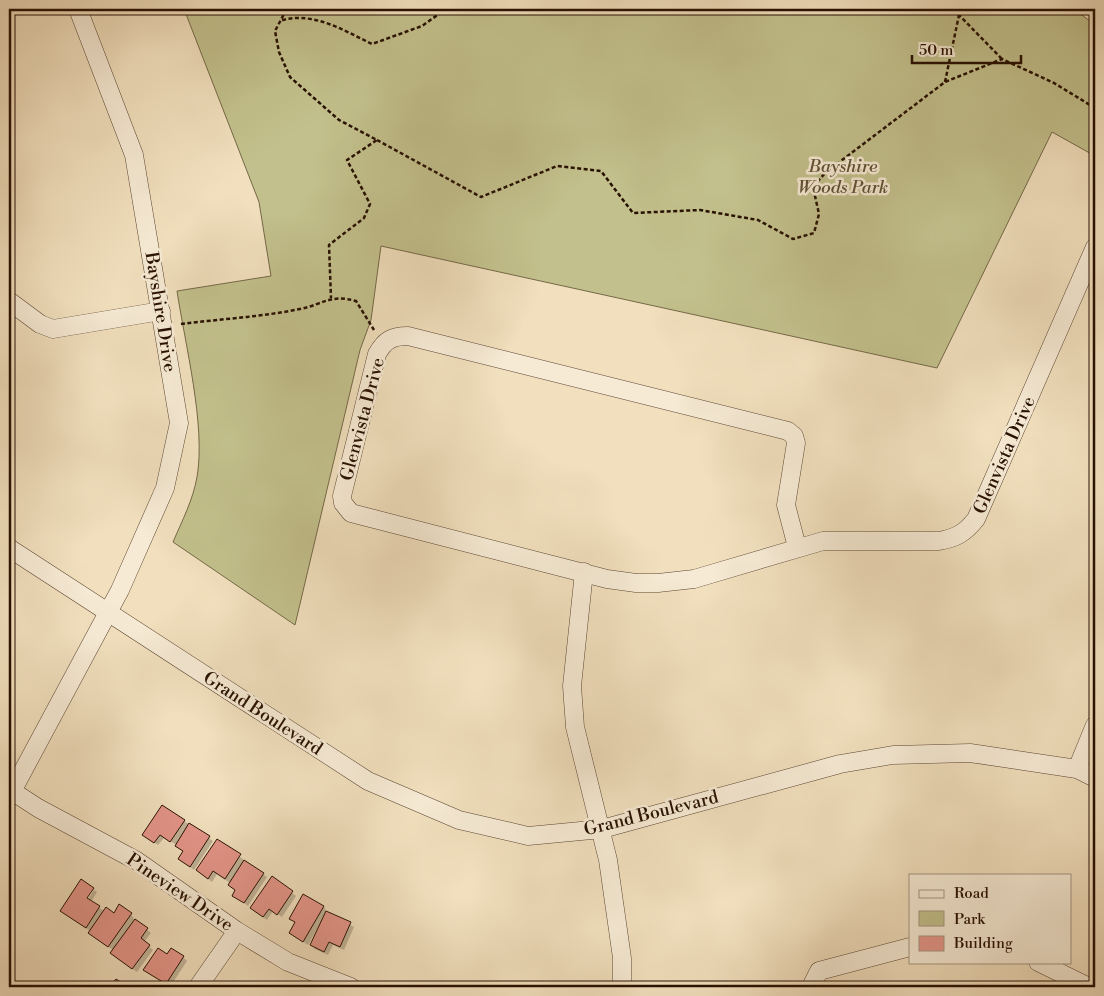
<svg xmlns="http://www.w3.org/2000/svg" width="1104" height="996" font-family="'Libre Bodoni',serif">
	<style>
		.green { fill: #c2c08c; stroke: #756847 }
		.shadow { fill: #0003 }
		.building { fill: #e49589; stroke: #281002 }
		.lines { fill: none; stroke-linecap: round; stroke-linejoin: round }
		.minor-casing { stroke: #5a4431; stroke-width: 19 }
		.path { stroke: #281002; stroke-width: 2.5; stroke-dasharray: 4 2.5; stroke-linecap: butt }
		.minor { stroke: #f6ead4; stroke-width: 18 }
		.labels { text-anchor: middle; stroke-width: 5; stroke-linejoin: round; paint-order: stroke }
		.park-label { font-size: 18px; font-style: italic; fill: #5e4e32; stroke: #f6ead4 }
		.street-label { font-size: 18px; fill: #281002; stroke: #f6ead4 }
	</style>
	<rect width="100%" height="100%" fill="#f1dfbd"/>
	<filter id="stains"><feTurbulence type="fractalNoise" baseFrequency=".004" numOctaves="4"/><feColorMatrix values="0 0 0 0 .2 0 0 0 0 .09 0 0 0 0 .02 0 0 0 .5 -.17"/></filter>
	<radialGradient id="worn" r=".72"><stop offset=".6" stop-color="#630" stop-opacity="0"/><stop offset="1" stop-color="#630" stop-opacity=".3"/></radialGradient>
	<!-- green -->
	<path class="green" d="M184,9H1074L1095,25V156L1052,132L937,368L381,246L371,320L360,350L295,625L173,542C182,521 193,500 197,477C206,426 185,344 177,291L271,276L259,202Z"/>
	<!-- shadow -->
	<g class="shadow">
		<polygon points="184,821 213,841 194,870 179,859 184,852 175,844 164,838 158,845 148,838"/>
		<polygon points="217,840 267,877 248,906 233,895 236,890 230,883 217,874 212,882 197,870"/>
		<polygon points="272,878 296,896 282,917 273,911 267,920 255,912"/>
		<polygon points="94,890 97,892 91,902 104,911 114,915 131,914 134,919 151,933 144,942 153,950 137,972 115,957 113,950 93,936 90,931 61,911 83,902 85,904"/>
		<polygon points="304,895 324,907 327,912 354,927 344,950 333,945 328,955 315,949 312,945 320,928 318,927 308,945 290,933 296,923 290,918"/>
		<polygon points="167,955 183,957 187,961 170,987 149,973"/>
	</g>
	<!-- building -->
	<g class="building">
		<polygon points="162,805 185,820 170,842 160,835 154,843 142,835"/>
		<polygon points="189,823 210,836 190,867 178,859 183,851 175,846"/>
		<polygon points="217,839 241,854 225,879 213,871 208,879 196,870"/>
		<polygon points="244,860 264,873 244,903 232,896 235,890 228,885"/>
		<polygon points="272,876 293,891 277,915 269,909 263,917 250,908"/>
		<polygon points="81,879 94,888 87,898 100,906 86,928 60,911"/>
		<polygon points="303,894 324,906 303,942 289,933 295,922 289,919"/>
		<polygon points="119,904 132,913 108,947 88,933 106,907 114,913"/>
		<polygon points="326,911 351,922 340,947 329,942 324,952 310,945"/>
		<polygon points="135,919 148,928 141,938 150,945 132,969 110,953"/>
		<polygon points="158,948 167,954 171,948 184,956 166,984 143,970"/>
		<polygon points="116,979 128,987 110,987"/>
		<polygon points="233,981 242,987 229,987"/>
	</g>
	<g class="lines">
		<!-- minor casing -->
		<g class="minor-casing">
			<g id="minor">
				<polyline points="9,301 40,324 53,329 161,311"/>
				<path d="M797,547L786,505L796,443L794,436L788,431L408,336C392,336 385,340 377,354L342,496L343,503L351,513L607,579L636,583H658L694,579L823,541H939C956,538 965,533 976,519L1095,247"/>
				<polyline points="9,548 368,781 459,820 528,836 602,829 840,764 893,755 970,753 1077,769 1095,778"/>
				<polyline points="584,572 572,686 575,727 608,860 622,958 622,987"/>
				<polyline points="1077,769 1095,725"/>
				<polyline points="12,791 38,808 137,861 237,931 288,962 351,987"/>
				<polyline points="9,797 120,590 165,488 179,423 134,155 78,9"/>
				<polyline points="1038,962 1089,987"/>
				<polyline points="198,987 237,931"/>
				<polyline points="811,987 819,971 910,947"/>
			</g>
		</g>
		<!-- path -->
		<g class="path">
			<polyline points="282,9 284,14 275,31 279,52 290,77 339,120 377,140 347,160 370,204 364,218 329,245 331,298"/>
			<polyline points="946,9 959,15 1002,59"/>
			<path d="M282,20C315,12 343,30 372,44L422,26L446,9"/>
			<polyline points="945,82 959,15"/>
			<polyline points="377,140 481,197 557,166 601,171 633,213 700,210 758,220 793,239 814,233 819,214 813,187 825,173 945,82 1002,59 1054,83 1095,108"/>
			<path d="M181,324C220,319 261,317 300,309C324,304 330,294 356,301L374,330"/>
		</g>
		<!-- minor -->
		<use href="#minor" class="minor"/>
	</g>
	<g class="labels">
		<!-- park labels -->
		<g class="park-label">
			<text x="843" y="172">Bayshire<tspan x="843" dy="21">Woods Park</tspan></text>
		</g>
		<!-- street labels -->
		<g class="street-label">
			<text transform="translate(161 312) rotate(81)" y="6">Bayshire Drive</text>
			<text transform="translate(362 419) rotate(-75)" y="6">Glenvista Drive</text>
			<text transform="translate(1004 455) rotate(-66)" y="6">Glenvista Drive</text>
			<text transform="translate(263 713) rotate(33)" y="6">Grand Boulevard</text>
			<text transform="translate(651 813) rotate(-14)" y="6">Grand Boulevard</text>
			<text transform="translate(180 892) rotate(34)" y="6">Pineview Drive</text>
		</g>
	</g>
	<!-- margin -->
	<rect width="1104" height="996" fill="none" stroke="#f1dfbd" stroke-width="30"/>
	<rect x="10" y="10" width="1084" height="976" fill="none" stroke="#281002" stroke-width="2.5"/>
	<rect x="15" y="15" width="1074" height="966" fill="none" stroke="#281002"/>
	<!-- legend -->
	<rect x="909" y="874" width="162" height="90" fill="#f6ead4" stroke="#a49380"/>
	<rect x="919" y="890" width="25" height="8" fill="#f6ead4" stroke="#a49380"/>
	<text x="954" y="898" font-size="15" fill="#281002">Road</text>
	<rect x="919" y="911" width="25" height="15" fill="#c2c08c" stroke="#a49380"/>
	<text x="954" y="924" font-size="15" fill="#281002">Park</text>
	<rect x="919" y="936" width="25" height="15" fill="#e49589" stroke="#a49380"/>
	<text x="954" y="948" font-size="15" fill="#281002">Building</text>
	<!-- scale -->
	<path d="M912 55v8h109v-8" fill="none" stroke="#281002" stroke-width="2.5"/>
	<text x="919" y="55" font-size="15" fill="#281002" stroke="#f6ead4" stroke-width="4" paint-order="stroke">50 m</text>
	<rect width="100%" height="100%" filter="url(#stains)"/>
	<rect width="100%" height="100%" fill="url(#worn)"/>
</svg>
